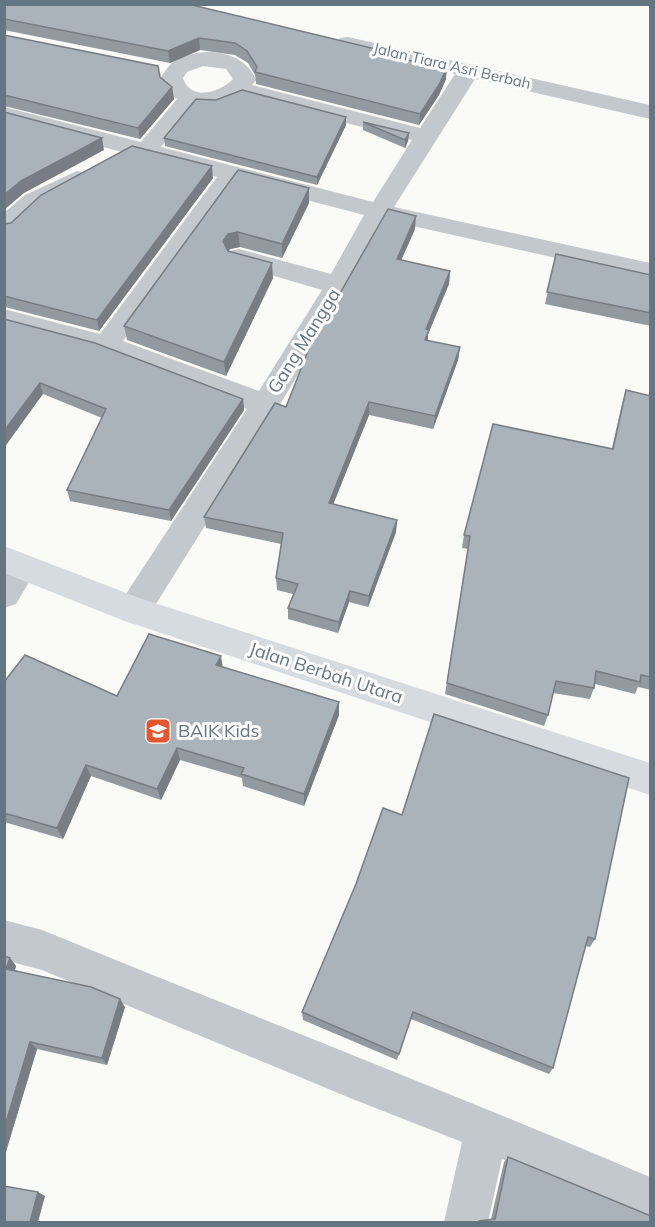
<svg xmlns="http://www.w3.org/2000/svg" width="655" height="1227" font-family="Mulish,sans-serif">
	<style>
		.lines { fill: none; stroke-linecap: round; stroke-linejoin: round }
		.minor { fill: #c3c8cc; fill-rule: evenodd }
		.major { fill: #d6dbdf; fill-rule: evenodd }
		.wall { fill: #929a9f }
		.shaded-wall { fill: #777d82 }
		.building { fill: #aab3b9; stroke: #777d82; stroke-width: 1.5 }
		.labels { text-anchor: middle; stroke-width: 6; stroke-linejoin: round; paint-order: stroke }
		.far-street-label { font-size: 15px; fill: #657683; stroke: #fff }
		.street-label { font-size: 18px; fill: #657683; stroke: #fff }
		.poi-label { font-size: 18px; fill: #657683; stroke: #fff; text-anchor: start }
	</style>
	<rect width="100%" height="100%" fill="#fafaf8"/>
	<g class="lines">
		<!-- minor -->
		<g class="minor">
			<path d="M348,37L650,105V119L475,79L394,207L650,263V279L386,220C313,357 228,488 146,620L134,624L122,620L118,610L122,600L247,409L98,352L4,327V309L100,334L217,177L4,121V107L141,142L177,99L167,92L161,77C164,73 168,66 173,62C199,45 244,49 256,80L252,85L420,128L455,74L340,48L337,43L340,38ZM203,66L226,69L233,79C221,92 190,102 183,78L187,72ZM242,96L412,140L373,202L161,147L196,105L216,106ZM238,182L364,215L331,274L239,249L230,251L226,257L230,263L322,290L259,391L123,341Z"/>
			<polygon points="77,171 86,173 89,178 86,183 43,205 13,233 4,235 4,213 25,195"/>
			<path d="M22,554L33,558L38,567L16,604L4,608C4,586 0,562 22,554Z"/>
			<path d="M4,920L42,930C245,1013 449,1092 650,1177V1221L502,1159L488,1222H444L462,1142L350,1098L42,970L4,960Z"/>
		</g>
		<!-- major -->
		<polygon class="major" points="4,546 142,599 650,763 650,795 122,620 4,573"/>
	</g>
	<!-- wall -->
	<g class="wall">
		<polygon points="4,4 392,53 392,58 446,79 439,95 419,125 256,84 255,75 248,63 235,55 200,50 170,63 4,30"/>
		<polygon points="4,35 160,77 172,87 174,99 140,139 4,106"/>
		<polygon points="346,117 346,125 317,185 165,146 164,138"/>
		<polygon points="363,122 409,133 408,141 405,148 363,130"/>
		<polygon points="238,170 309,203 282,258 240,247 230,249 228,251 273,278 226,376 127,340 124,326"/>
		<polygon points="213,178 99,331 5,307 4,224"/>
		<polygon points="415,229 401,260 450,271 449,284 428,334 428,341 460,347 458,360 433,429 369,415 333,504 397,520 396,532 368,607 349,602 338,633 288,619 288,608 293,594 277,590 276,578 281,544 206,528 204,517 286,407"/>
		<polygon points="556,254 651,275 651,326 545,304"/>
		<polygon points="4,319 243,399 244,410 171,521 70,501 67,490 102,418 43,394"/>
		<polygon points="626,390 651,396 651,690 638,687 635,694 595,684 594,688 590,699 553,693 548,715 544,726 445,694 468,549 462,548 464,535 612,448 622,404"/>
		<polygon points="222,667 339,715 304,806 243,786 242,778 180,760 161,800 91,776 63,839 4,822 4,682 117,696"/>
		<polygon points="383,808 595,939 590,947 585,946 553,1068 549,1074 411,1019 397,1060 303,1020 302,1012 356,884"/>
		<polygon points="10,958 16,966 15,970 125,1007 107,1065 37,1049 4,1158"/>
		<polygon points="508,1157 651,1222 477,1222 479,1221 491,1219 504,1162"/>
	</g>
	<!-- shaded-wall -->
	<g class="shaded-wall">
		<polygon points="199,38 200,50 170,63 168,51"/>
		<polygon points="447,67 446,79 439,95 419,125 420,114"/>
		<polygon points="172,87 174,99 140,139 138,128"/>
		<polygon points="346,117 346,125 317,185 317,177"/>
		<polygon points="409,133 408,141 405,148 405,140"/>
		<polygon points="102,138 104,150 24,193 4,210 4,195 21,181"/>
		<polygon points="212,166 213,178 99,331 97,320"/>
		<polygon points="309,188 309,203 282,258 282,244"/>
		<polygon points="416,216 415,229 396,272 397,259"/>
		<polygon points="238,232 240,247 230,249 224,256 223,241 228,234"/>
		<polygon points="272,263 273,278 226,376 224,362"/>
		<polygon points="450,271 449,284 428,334 428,343 424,353 426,329"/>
		<polygon points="460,347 458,360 433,429 435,416"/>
		<polygon points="40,383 43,394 4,448 4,431"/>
		<polygon points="243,399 244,410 171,521 169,510"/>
		<polygon points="369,402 369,415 329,515 329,503"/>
		<polygon points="397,520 396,532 368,607 369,596"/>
		<polygon points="350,591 349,602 338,633 339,622"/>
		<polygon points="221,656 223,669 216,665"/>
		<polygon points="339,702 339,715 304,806 304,794"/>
		<polygon points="177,748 180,760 161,800 157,789"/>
		<polygon points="86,765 91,776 63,839 57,828"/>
		<polygon points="10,958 16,966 13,976 6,969"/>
		<polygon points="120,999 125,1007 107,1065 102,1058"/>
		<polygon points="30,1042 37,1049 4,1158 4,1129"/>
		<polygon points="38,1192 45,1196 38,1222 30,1222"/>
	</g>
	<!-- building -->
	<g class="building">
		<polygon points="4,4 188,4 392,53 389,57 447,67 440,83 420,114 255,72 257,67 247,51 235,43 199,38 168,51 4,19"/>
		<polygon points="4,35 158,66 160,77 172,87 138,128 4,95"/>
		<polygon points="242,90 346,117 317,177 164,138 196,99 216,100"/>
		<polygon points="4,112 102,138 21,181 4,195"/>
		<polygon points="363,122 409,133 405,140"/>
		<polygon points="132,146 212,166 97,320 4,296 4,224 11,223 41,195"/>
		<polygon points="238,170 309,188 282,244 238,232 228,234 223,241 228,251 272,263 224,362 124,326"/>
		<polygon points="388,209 416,216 397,259 450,271 426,329 429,330 425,340 460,347 435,416 369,402 329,503 397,520 369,596 350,591 339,622 288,608 298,584 276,578 283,533 204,517 275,403 286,407 310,346"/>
		<polygon points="556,254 651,275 651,313 547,292"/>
		<polygon points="4,319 95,343 243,399 169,510 67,490 106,409 40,383 4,431"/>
		<polygon points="626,390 651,396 651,677 641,675 640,682 596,671 594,688 556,681 548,715 447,683 470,536 464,535 493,424 613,449"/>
		<polygon points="149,634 221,656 216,665 339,702 304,794 241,774 244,768 177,748 157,789 86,765 57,828 4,813 4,682 25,655 117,696"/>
		<polygon points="434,714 629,778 595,939 588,937 553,1068 413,1012 399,1054 302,1012 356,884 383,808 402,815"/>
		<polygon points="4,956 10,958 6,969 91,987 120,999 102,1058 30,1042 4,1129"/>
		<polygon points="508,1157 651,1216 651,1222 478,1222 479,1221 495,1219"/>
		<polygon points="4,1186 38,1192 30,1222 4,1222"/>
	</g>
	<!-- icons -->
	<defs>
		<g id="school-square" transform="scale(1.35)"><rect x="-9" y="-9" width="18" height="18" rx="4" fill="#e4572e" stroke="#fff"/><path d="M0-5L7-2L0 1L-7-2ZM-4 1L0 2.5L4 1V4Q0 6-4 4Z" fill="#fff"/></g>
	</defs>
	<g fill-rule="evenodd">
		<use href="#school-square" x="158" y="731"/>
	</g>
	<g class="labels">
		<!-- far-street labels -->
		<g class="far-street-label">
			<text transform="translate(452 66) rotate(13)" y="5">Jalan Tiara Asri Berbah</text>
		</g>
		<!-- street labels -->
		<g class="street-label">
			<text transform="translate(304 341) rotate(-58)" y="6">Gang Mangga</text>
			<text transform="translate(326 673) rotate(18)" y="6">Jalan Berbah Utara</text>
		</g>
		<!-- poi labels -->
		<g class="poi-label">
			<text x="178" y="737">BAIK Kids</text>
		</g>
	</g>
	<!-- border -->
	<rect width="655" height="1227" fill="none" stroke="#657683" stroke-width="12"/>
</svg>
